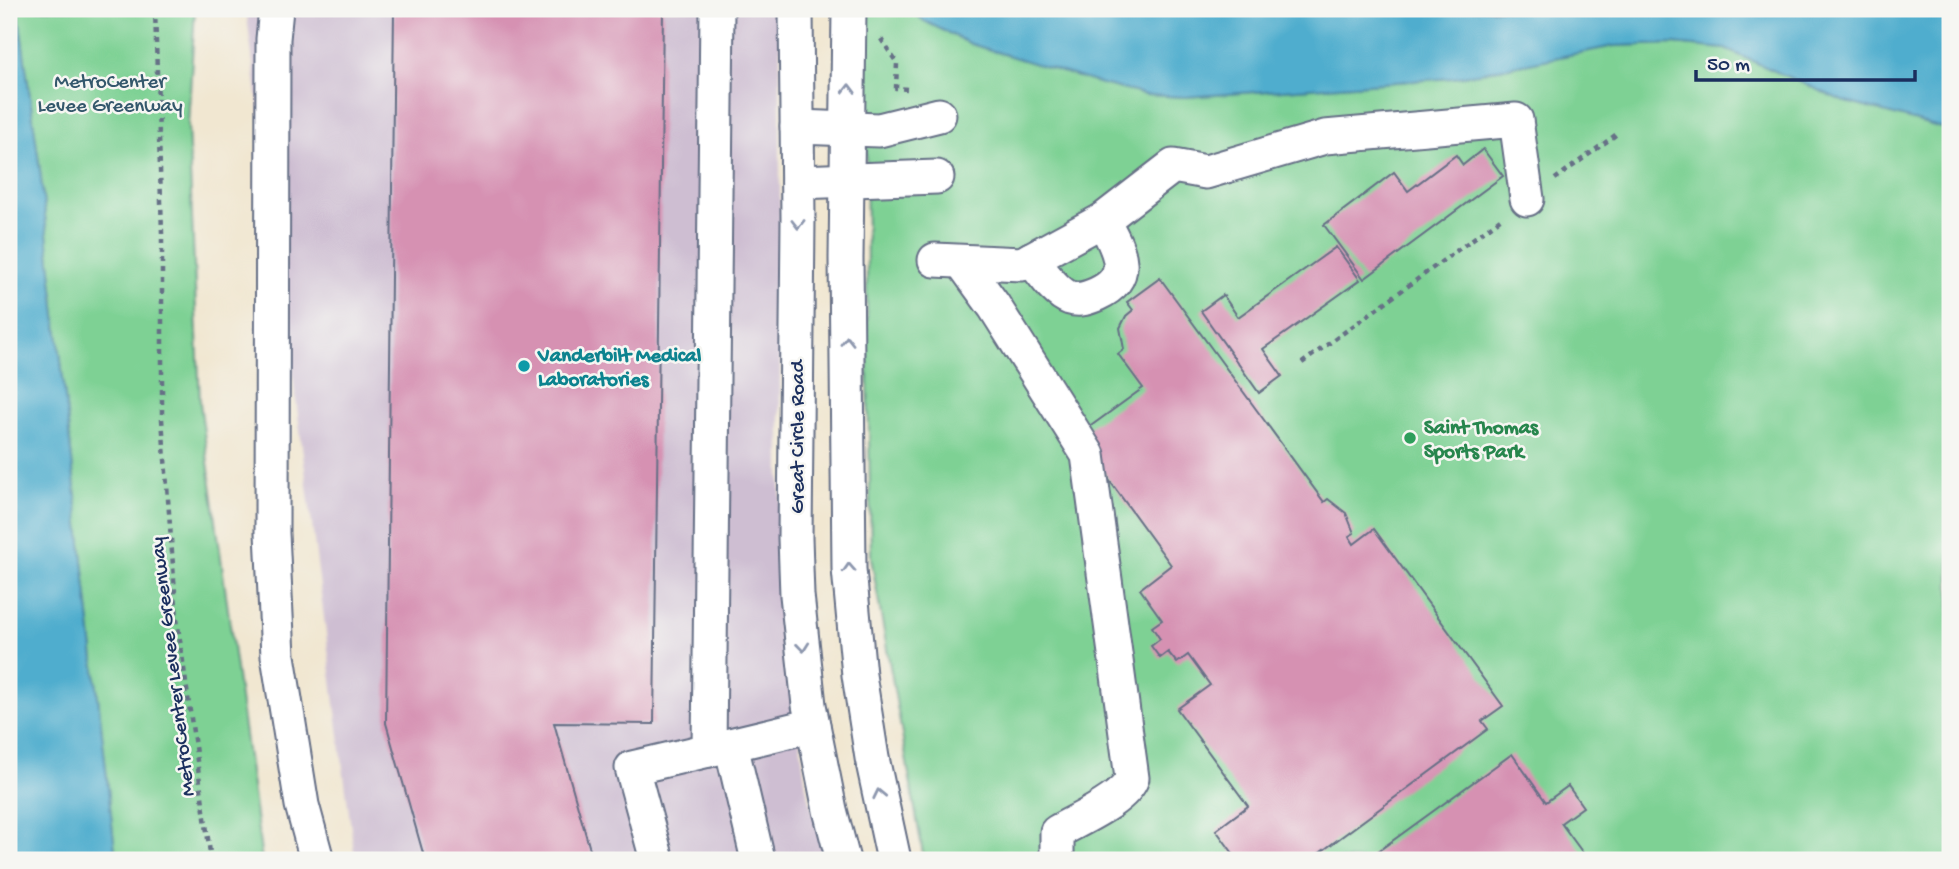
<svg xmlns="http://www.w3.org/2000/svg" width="1959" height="869" font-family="'Gochi Hand',sans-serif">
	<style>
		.industrial { fill: #cebed2 }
		.green { fill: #7ed194; stroke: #4c8079; stroke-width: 2 }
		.water { fill: #50adce; stroke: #366e96; stroke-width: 2 }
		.building { fill: #d691b2 }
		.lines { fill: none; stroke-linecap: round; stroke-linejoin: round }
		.minor-casing { stroke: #666f86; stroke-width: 37 }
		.path { stroke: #666f86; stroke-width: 4.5; stroke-dasharray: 5 5; stroke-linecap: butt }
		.minor { stroke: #fff; stroke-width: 33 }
		.oneway { stroke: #8d97ae }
		.culture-dot { fill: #0f9aa8; stroke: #f6f6f2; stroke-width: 2.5 }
		.leisure-dot { fill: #2e9e5b; stroke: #f6f6f2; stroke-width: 2.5 }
		.labels { text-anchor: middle; stroke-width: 5; stroke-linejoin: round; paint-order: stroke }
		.park-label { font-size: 21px; fill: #34586c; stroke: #f6f6f2 }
		.culture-label { font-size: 21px; font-weight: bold; fill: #0d838f; stroke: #f6f6f2; text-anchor: start }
		.leisure-label { font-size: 21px; font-weight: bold; fill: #27864d; stroke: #f6f6f2; text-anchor: start }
		.street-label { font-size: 21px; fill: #1b2f5e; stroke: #f6f6f2 }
	</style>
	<rect width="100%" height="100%" fill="#f6f6f2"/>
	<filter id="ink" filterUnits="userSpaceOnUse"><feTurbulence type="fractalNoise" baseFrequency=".0143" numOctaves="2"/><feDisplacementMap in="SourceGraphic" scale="14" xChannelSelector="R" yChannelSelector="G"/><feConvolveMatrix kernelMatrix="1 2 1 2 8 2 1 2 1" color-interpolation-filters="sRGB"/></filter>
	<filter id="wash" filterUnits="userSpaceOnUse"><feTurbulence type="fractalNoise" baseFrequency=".00686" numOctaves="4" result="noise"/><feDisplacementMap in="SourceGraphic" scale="28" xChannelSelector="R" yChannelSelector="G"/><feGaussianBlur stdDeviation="1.57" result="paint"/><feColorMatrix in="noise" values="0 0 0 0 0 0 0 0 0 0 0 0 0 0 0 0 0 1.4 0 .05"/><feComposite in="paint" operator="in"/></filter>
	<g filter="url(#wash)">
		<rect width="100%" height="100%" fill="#f1e7d1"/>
		<!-- industrial -->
		<polygon class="industrial" points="246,9 780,9 780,474 784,624 806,787 827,860 355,860"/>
		<!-- green -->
		<g class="green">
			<polygon points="18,9 195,9 188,125 200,403 262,860 116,860 40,170"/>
			<polygon points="866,9 910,9 924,21 971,44 1098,83 1146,95 1185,97 1453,78 1614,46 1673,44 1725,49 1843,101 1950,130 1950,860 924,860 871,558 867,318"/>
		</g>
		<!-- water -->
		<g class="water">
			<polygon points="9,9 18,9 40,170 116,860 9,860"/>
			<polygon points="910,9 1950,9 1950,130 1843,101 1725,49 1673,44 1614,46 1453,78 1185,97 1146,95 1098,83 971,44 924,21"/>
		</g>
		<g id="blocks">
			<!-- building -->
			<g class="building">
				<polygon points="394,9 663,9 654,724 554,723 593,860 425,860 386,723"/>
				<polygon points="1483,149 1503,176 1364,279 1324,225 1394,172 1408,191 1456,155 1463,165"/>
				<polygon points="1336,247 1360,280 1263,349 1282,376 1259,393 1201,311 1223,295 1238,317"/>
				<polygon points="1160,278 1324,502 1328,499 1346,513 1354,533 1349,536 1354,544 1374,529 1503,706 1482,721 1488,729 1310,860 1238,860 1216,830 1248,806 1177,709 1210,685 1188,655 1177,663 1168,652 1160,658 1151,646 1160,639 1152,627 1162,620 1140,589 1171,565 1077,436 1143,388 1118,354 1124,349 1120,328 1126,316 1133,310 1127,302"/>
				<polygon points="1512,754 1546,802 1568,786 1583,807 1561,823 1588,860 1366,860"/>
			</g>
		</g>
	</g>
	<g filter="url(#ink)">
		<use href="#blocks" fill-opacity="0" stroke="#666f86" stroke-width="2"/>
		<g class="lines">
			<!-- minor casing -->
			<g class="minor-casing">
				<g id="minor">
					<polyline points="276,9 273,39 272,533 278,656 302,805 317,860"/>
					<polyline points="717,9 709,750 813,725"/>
					<polyline points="796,9 798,219 795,538 797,595 809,705 830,810 843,860"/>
					<polyline points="849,9 846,258 849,569 859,675 872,758 894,860"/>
					<polyline points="797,127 879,130 939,115"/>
					<polyline points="798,182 937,177"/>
					<path d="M1031,259C1042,271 1054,292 1070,298C1080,301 1088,298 1097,294C1136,276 1117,247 1103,220"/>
					<polyline points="935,260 1022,264 1103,220 1173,166 1206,172 1325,137 1516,120 1527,199"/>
					<path d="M962,262L994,306L1088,455L1132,778C1125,800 1077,820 1057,832V860"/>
					<polyline points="731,745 758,860"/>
					<polyline points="657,860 632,768 709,750"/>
				</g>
			</g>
			<!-- path -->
			<g class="path">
				<polyline points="155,9 162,233 162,419 177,619 211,860"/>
				<polyline points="881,39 897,63 896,88 907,89"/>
				<polyline points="1555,179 1617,134"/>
				<polyline points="1302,363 1503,217"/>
			</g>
			<!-- minor -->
			<use href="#minor" class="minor"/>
		</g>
		<!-- one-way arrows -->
		<defs><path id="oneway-chevron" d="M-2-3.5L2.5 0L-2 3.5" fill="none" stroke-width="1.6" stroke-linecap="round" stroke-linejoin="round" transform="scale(1.75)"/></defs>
		<g class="oneway">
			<use href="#oneway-chevron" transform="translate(849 89) rotate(-90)"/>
			<use href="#oneway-chevron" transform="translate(798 224) rotate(90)"/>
			<use href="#oneway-chevron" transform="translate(847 341) rotate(-90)"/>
			<use href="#oneway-chevron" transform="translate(849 568) rotate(-93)"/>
			<use href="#oneway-chevron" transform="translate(803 647) rotate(84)"/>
			<use href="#oneway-chevron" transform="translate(879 794) rotate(-102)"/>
		</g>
	</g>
	<!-- markers -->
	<circle class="culture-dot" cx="524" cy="366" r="7"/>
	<circle class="leisure-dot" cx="1410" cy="438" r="7"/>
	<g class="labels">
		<!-- park labels -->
		<g class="park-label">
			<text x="110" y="87">MetroCenter<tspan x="110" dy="24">Levee Greenway</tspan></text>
		</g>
		<!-- culture labels -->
		<g class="culture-label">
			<text x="538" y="361">Vanderbilt Medical<tspan x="538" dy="24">Laboratories</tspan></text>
		</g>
		<!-- leisure labels -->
		<g class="leisure-label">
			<text x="1424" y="433">Saint Thomas<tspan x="1424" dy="24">Sports Park</tspan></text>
		</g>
		<!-- street labels -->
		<g class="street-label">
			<text transform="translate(796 437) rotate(-90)" y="7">Great Circle Road</text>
			<text transform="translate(171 667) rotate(-97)" y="7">MetroCenter Levee Greenway</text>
		</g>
	</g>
	<!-- margin -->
	<rect width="1959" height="869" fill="none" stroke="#f6f6f2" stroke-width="35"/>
	<!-- scale -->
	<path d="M1696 70v10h219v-10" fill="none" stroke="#1b2f5e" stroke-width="3.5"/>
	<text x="1707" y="70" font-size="21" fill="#1b2f5e" stroke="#f6f6f2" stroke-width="5" paint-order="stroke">50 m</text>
</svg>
